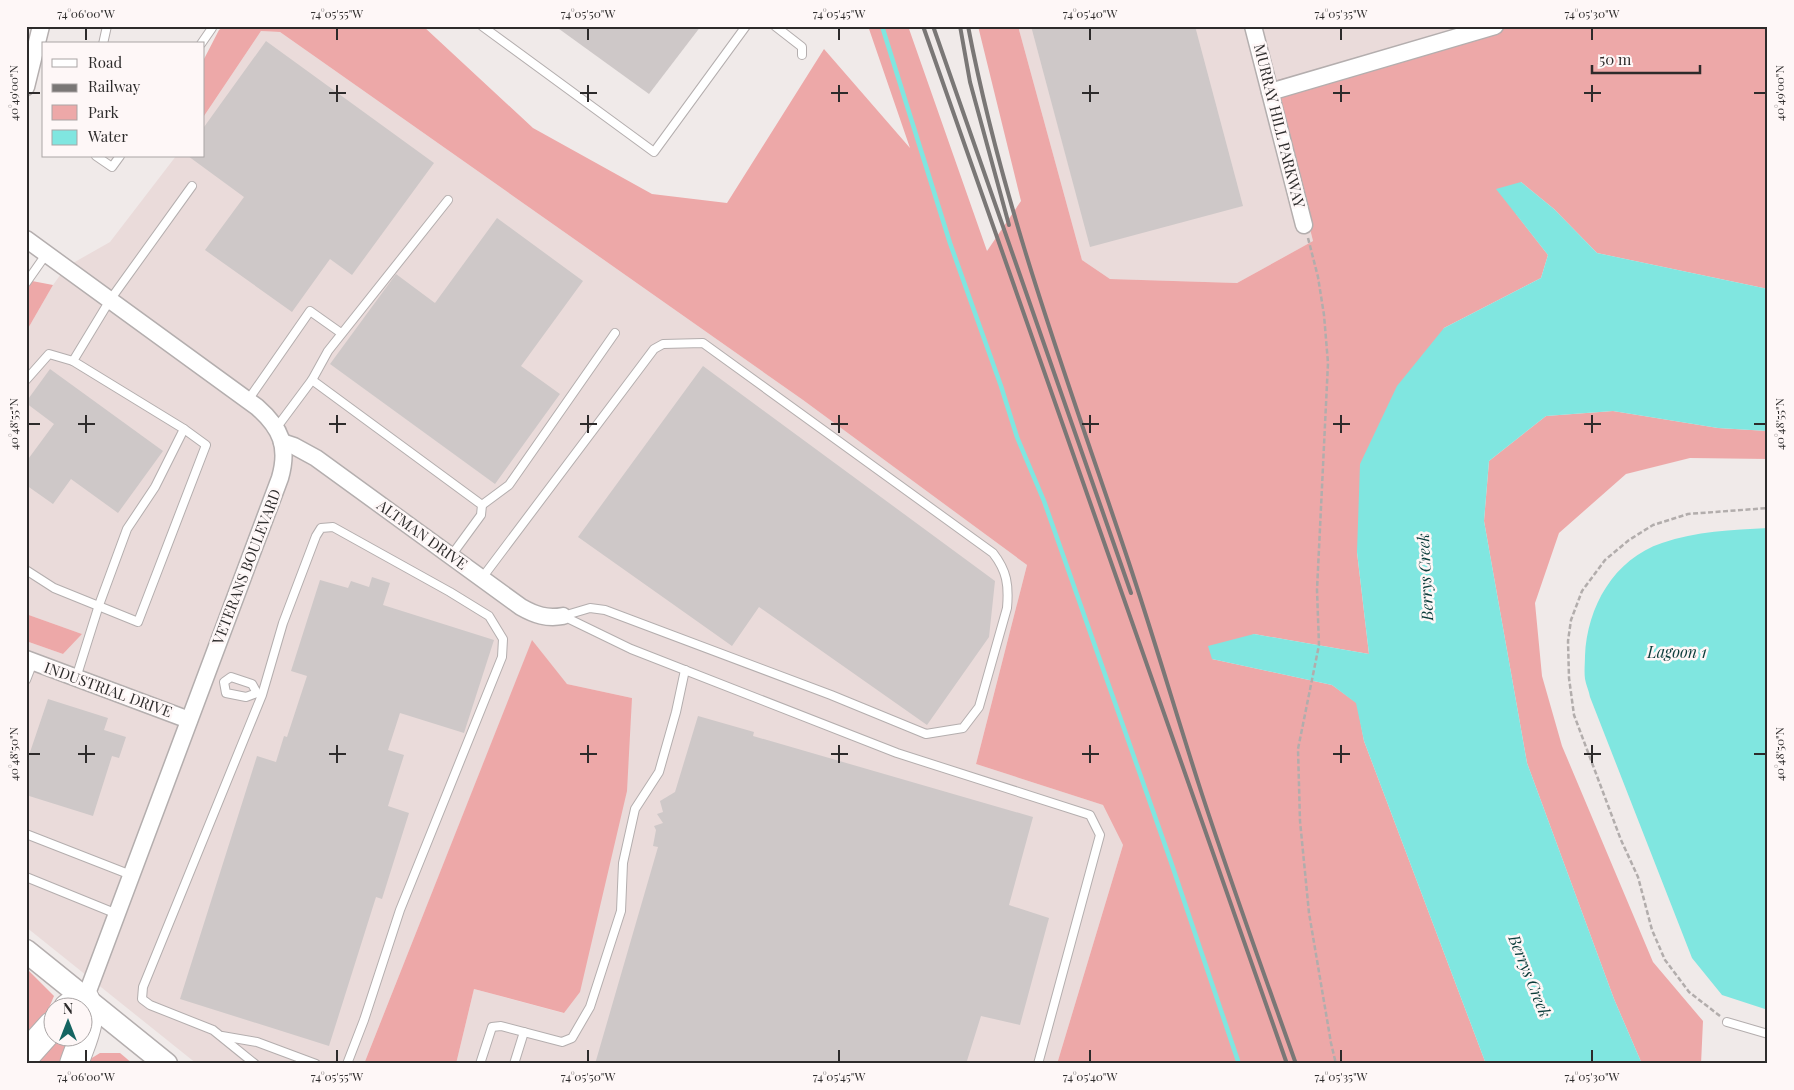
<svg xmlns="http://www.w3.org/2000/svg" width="1794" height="1090" font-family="'Playfair Display',serif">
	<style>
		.built { fill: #eadbda }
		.green { fill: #eda8a8 }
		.water { fill: #80e6e0 }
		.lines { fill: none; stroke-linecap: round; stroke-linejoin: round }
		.stream { stroke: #80e6e0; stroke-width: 4.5 }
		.building { fill: #cec8c8 }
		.lane-casing { stroke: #b4aeae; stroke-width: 10 }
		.street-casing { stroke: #b4aeae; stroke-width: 19 }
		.secondary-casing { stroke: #b4aeae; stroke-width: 25 }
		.highway-casing { stroke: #b4aeae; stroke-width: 30 }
		.path { stroke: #b2adac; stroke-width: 2.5; stroke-dasharray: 5 2.5; stroke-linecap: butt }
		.lane { stroke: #fff; stroke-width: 8 }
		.street { stroke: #fff; stroke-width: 16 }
		.secondary { stroke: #fff; stroke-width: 22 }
		.highway { stroke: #fff; stroke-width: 28 }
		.rail { stroke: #7a7776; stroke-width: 4 }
		.ticks { fill: none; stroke: #2d2b2b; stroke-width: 2 }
		.labels { text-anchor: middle; stroke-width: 5; stroke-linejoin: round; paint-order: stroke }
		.street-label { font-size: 15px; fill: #2d2b2b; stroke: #fef7f7 }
		.water-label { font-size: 16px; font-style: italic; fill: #0c3d3b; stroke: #fef7f7 }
		.neatline { fill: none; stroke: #2d2b2b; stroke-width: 2 }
		.ticks-label { font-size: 12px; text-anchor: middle; fill: #2d2b2b }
	</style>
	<rect width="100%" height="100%" fill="#f0eae9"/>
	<!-- built -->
	<g class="built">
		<polygon points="1018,26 1496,26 1273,81 1313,241 1237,283 1110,279 1082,260"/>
		<polygon points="261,31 280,32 803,400 1027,565 976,764 1103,805 1123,845 1057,1064 456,1064 474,989 563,1013 632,698 567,684 532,641 364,1064 197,1064 26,927 26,641 63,654 82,634 26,614 26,332 53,285 66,267 110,242 176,156 204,156 204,116"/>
	</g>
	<!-- green -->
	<g class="green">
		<polygon points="224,26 423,26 533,128 652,194 727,203 824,49 910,148 868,26 908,26 987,251 1021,201 978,26 1018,26 1082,260 1110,279 1237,283 1313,241 1273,81 1496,26 1768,26 1768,289 1597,253 1554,209 1521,182 1516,214 1548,255 1541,278 1444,328 1357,552 1369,654 1254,634 1212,659 1332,685 1357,703 1364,741 1486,1064 1057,1064 1123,845 1103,805 976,764 1027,565 803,400 280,32 261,31 204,116 204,59 219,30"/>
		<polygon points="32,281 53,285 26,332 26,289"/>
		<polygon points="1613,411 1718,428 1768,431 1768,459 1690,458 1626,474 1559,533 1535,603 1542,676 1562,746 1653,962 1703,1021 1701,1064 1642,1064 1614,999 1527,763 1484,521 1489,461 1546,416"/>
		<polygon points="26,614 82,634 63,654 26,641"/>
		<polygon points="532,640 567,684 632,698 627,791 580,992 564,1013 474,989 456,1064 364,1064"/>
		<polygon points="26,968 54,996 48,1010 26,1040"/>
		<polygon points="56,1038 74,1038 65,1064 34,1064"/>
		<polygon points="100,1053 120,1053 133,1064 86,1064 87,1061"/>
	</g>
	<!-- water -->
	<g class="water">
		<polygon points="1521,182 1554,209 1597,253 1768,289 1768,431 1718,428 1613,411 1546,416 1489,461 1484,521 1527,763 1614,999 1642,1064 1486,1064 1364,741 1356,703 1332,685 1212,659 1208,646 1254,634 1369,654 1357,552 1360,464 1397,386 1444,328 1541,278 1548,255 1496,189"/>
		<path d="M1768,528V1010L1722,995L1692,958L1590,697C1589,691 1586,685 1585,679C1584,671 1585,663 1585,656C1587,607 1614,559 1662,543C1696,531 1732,530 1768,528Z"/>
	</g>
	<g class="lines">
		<!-- stream -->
		<polyline class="stream" points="882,26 950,243 1001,386 1017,437 1044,501 1171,862 1239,1064"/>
	</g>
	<!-- building -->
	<g class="building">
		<polygon points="555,26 701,26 649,94"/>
		<polygon points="1031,26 1195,26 1243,206 1090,247"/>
		<polygon points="266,41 434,163 352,275 330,259 292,312 205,250 244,197 188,156 204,156 204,127"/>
		<polygon points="497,218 583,281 521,366 560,394 495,484 330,364 396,274 435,303"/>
		<polygon points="703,366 995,581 989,637 927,725 759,607 732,646 578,537"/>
		<polygon points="50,369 163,451 118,513 71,479 53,504 26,485 26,462 54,424 26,403 26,402"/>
		<polygon points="372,577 390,583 383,605 494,640 464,733 400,713 388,750 404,755 388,806 409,813 382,899 376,897 329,1046 180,999 257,756 276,762 284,736 287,737 307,676 291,671 320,580 348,588 351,581 369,587"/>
		<polygon points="48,699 108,718 104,730 126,737 119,758 112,756 93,816 26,795 26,764"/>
		<polygon points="698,716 754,732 753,736 1033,817 1009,905 1049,918 1020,1025 981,1016 966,1064 595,1064 658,847 653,846 656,830 654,826 663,823 657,814 663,812 660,801 675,792"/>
	</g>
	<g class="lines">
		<!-- lane casing -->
		<g class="lane-casing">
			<g id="lane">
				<polyline points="482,26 654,152 746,26"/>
				<polyline points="775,26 802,47 802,55"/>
				<polyline points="103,44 107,26"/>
				<polyline points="201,44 212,28"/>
				<polyline points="96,156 112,167 120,156"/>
				<polyline points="26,283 47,253"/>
				<polyline points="26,380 49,354 73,361"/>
				<polyline points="312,380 328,351 448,200"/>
				<polyline points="248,400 310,311 341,333"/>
				<polyline points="277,427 312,380 482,505 481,515 451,556"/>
				<polyline points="482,505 509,485 615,333"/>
				<polyline points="26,570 54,588 138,622 206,445 184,429"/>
				<path d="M482,578L654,349L663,344L703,343L993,553C1007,571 1009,585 1007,608L979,707L963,728L926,734L831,695L605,610L590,608L563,616"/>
				<polyline points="563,616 631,649 897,753 1090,815 1100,835 1038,1064"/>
				<polygon points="231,677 252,684 257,693 246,697 226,693 224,682"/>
				<polyline points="76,678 99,605 127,529 155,487 184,429 73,361 110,300 192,186"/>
				<polyline points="26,680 33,662"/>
				<polyline points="26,834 131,875"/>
				<polyline points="26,877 117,914"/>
				<polyline points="1727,1022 1768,1034"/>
				<polyline points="222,1036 257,1042 316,1064"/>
				<polyline points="255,1064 213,1030 150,1005 142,999 143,987 262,695 283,623 316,536 321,528 333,527 450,592 489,616 503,639 502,657 400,910 364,1020 347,1064"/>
				<polyline points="480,1064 492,1027 501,1026 562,1042 572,1038 590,1007 621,911 623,863 635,809 659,772 676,712 685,670"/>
				<polyline points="514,1064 524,1032"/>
			</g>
		</g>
		<!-- street casing -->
		<g class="street-casing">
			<g id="street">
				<polyline points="1253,26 1304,225"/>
				<polyline points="26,87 41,26"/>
				<polyline points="1270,92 1495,26"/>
				<path d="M26,239L257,407C281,428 289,447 280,478L85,999"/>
				<path d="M282,442L294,446L316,458L521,607C535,615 547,619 563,616"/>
				<polyline points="26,659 189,720"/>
			</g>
		</g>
		<!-- secondary casing -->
		<g class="secondary-casing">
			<polyline id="secondary" points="26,951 166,1064"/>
		</g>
		<!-- highway casing -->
		<g class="highway-casing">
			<g id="highway">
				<path d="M68,1008L79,1000L85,999C94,1021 81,1042 74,1064"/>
				<polyline points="26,1055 52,1026"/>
			</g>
		</g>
		<!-- path -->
		<g class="path">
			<polyline points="1308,238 1318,277 1324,315 1328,363 1317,590 1319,645 1298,749 1300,821 1309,913 1331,1043 1336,1064"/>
			<polyline points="1720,1016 1689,992 1665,960 1652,930 1638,877 1621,840 1574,715 1569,678 1568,641 1571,620 1582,591 1605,560 1629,540 1653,525 1688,514 1768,508"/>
		</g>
		<!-- lane -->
		<use href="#lane" class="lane"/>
		<!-- street -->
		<use href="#street" class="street"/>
		<!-- secondary -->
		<use href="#secondary" class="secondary"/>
		<!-- highway -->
		<use href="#highway" class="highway"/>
		<!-- rail -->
		<g class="rail">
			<polyline points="923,26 1287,1064"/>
			<polyline points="933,26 1131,593"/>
			<polyline points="960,26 970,82 1009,225"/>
			<path d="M968,26C1003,209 1069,384 1128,560C1153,635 1175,710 1199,785C1229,878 1263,971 1296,1064"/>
		</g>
	</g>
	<!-- ticks -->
	<path class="ticks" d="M86,28V40M337,28V40M588,28V40M839,28V40M1090,28V40M1341,28V40M1592,28V40M337,85V102M588,85V102M839,85V102M1090,85V102M1341,85V102M1592,85V102M28,93H40M329,93H346M580,93H597M831,93H848M1082,93H1099M1333,93H1350M1584,93H1601M1754,93H1766M86,415V433M337,415V433M588,415V433M839,415V433M1090,415V433M1341,415V433M1592,415V433M28,424H40M78,424H95M329,424H346M580,424H597M831,424H848M1082,424H1099M1333,424H1350M1584,424H1601M1754,424H1766M86,745V763M337,745V763M588,745V763M839,745V763M1090,745V763M1341,745V763M1592,745V763M28,754H40M78,754H95M329,754H346M580,754H597M831,754H848M1082,754H1099M1333,754H1350M1584,754H1601M1754,754H1766M86,1050V1062M337,1050V1062M588,1050V1062M839,1050V1062M1090,1050V1062M1341,1050V1062M1592,1050V1062"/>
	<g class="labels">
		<!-- street labels -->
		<g class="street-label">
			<text transform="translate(1279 126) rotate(76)" y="5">MURRAY HILL PARKWAY</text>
			<text transform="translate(422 535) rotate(36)" y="5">ALTMAN DRIVE</text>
			<text transform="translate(247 567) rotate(-69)" y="5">VETERANS BOULEVARD</text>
			<text transform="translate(108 690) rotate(20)" y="5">INDUSTRIAL DRIVE</text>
		</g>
		<!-- water labels -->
		<g class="water-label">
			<text transform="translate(1425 577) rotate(-93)" y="6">Berrys Creek</text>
			<text x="1677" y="658">Lagoon 1</text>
			<text transform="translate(1530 976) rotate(68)" y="6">Berrys Creek</text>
		</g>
	</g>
	<!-- border -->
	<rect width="1794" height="1090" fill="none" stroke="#fef7f7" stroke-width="55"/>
	<!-- legend -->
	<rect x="42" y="42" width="162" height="115" fill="#fef7f7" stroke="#aaa5a5"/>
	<rect x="52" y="59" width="25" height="8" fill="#ffffff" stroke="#aaa5a5"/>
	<text x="88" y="68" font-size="15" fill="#2d2b2b">Road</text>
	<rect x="52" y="84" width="25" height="8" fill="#7a7776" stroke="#aaa5a5"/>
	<text x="88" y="92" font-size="15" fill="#2d2b2b">Railway</text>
	<rect x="52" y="105" width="25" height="15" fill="#eda8a8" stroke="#aaa5a5"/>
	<text x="88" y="118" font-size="15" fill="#2d2b2b">Park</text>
	<rect x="52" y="130" width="25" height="15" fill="#80e6e0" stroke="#aaa5a5"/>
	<text x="88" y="142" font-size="15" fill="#2d2b2b">Water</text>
	<!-- north arrow -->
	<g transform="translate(68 1022)"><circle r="24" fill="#fef7f7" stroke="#aaa5a5"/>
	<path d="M0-4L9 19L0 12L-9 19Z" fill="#156461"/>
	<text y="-8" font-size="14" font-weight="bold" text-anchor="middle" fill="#2d2b2b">N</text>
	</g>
	<!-- scale -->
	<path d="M1592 65v8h108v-8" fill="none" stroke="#2d2b2b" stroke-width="2.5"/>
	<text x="1599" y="65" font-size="15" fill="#2d2b2b" stroke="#fef7f7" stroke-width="4" paint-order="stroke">50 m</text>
	<rect x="28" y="28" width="1738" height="1034" class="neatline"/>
	<g class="ticks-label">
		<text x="86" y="18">74°06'00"W</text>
		<text x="337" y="18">74°05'55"W</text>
		<text x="588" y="18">74°05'50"W</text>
		<text x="839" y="18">74°05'45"W</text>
		<text x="1090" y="18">74°05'40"W</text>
		<text x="1341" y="18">74°05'35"W</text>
		<text x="1592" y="18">74°05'30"W</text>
		<text transform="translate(14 93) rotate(-90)" y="4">40°49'00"N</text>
		<text transform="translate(1780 93) rotate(-90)" y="4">40°49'00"N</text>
		<text transform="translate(14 424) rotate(-90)" y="4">40°48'55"N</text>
		<text transform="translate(1780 424) rotate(-90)" y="4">40°48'55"N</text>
		<text transform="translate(14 754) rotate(-90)" y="4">40°48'50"N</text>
		<text transform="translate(1780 754) rotate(-90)" y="4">40°48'50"N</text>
		<text x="86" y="1081">74°06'00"W</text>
		<text x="337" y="1081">74°05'55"W</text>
		<text x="588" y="1081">74°05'50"W</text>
		<text x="839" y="1081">74°05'45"W</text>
		<text x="1090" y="1081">74°05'40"W</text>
		<text x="1341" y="1081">74°05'35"W</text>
		<text x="1592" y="1081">74°05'30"W</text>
	</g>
</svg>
